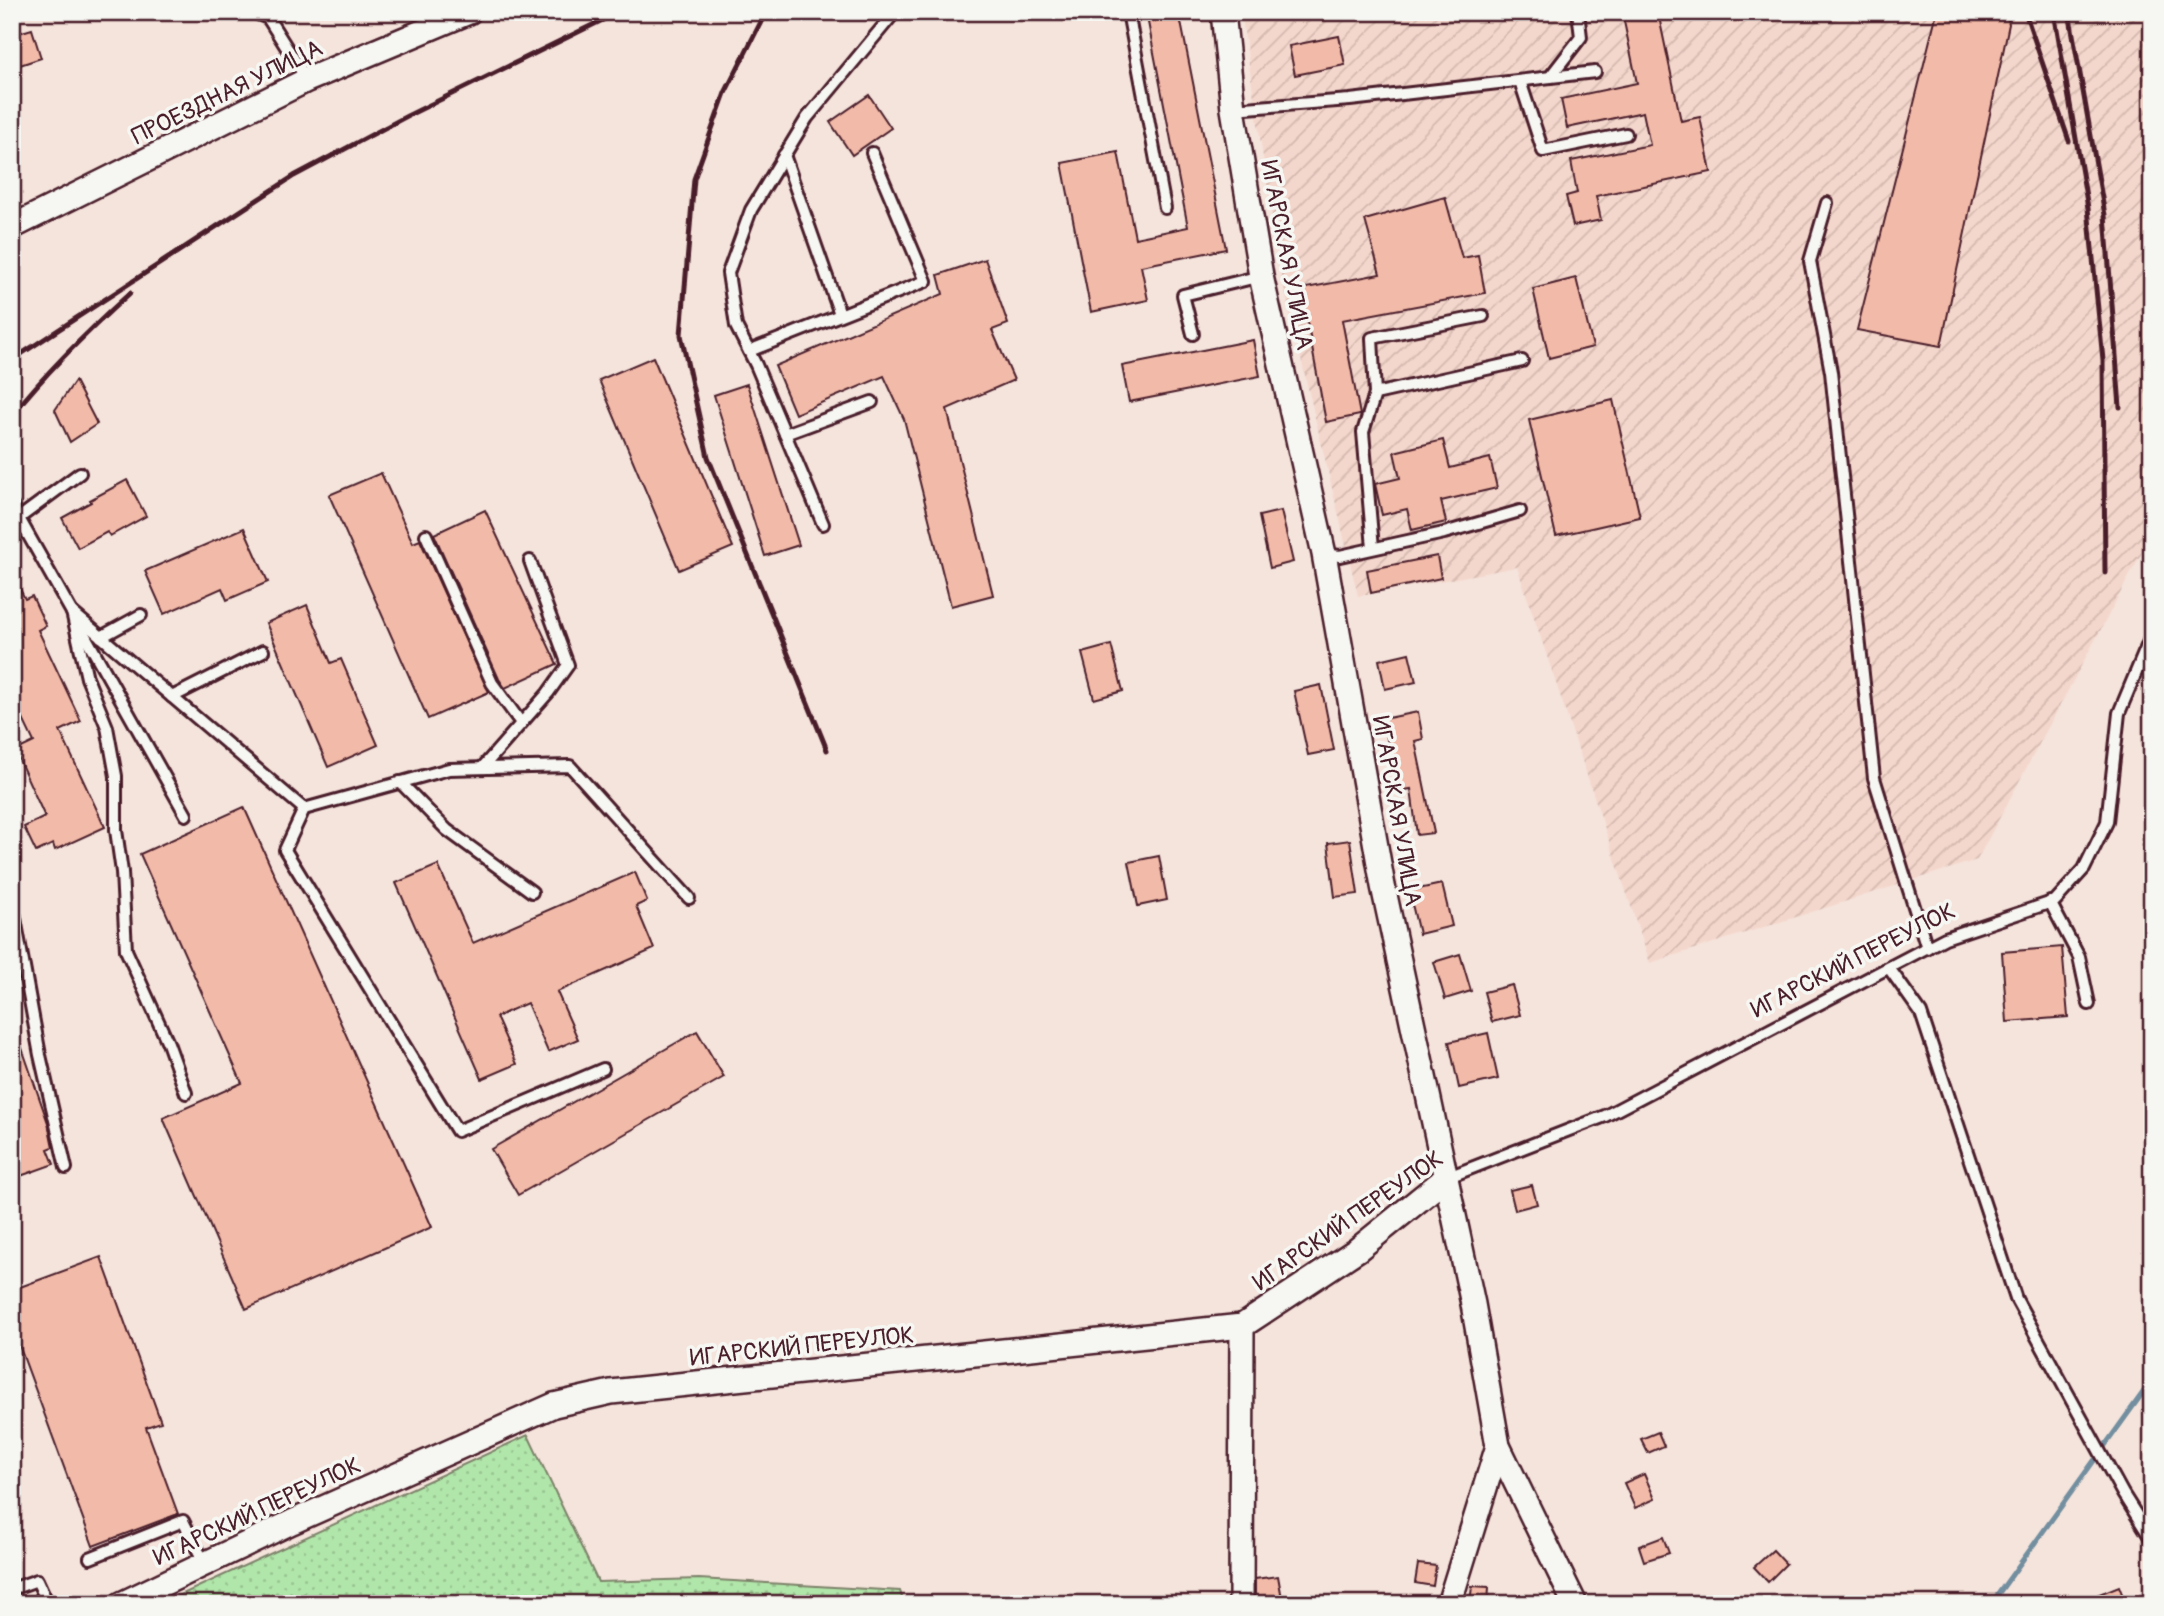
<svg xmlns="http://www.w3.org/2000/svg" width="2164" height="1616" font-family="Pangolin,sans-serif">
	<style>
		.industrial { fill: url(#industrial-furrows) }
		.park { fill: url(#park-dots); stroke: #7d826a; stroke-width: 2 }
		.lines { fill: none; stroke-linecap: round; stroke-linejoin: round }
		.stream { stroke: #728e9f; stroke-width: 5 }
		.building { fill: #f2baa8; stroke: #4a1f2b; stroke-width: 2 }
		.lane-casing { stroke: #4a1f2b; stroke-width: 16 }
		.street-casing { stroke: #4a1f2b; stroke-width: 28 }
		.lane { stroke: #f6f6f2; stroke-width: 10 }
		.street { stroke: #f6f6f2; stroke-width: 23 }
		.rail { stroke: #4a1f2b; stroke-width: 5 }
		.labels { text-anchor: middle; stroke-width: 7; stroke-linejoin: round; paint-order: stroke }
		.street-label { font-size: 24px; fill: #4a1f2b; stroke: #f6f6f2 }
	</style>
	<defs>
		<pattern id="industrial-furrows" width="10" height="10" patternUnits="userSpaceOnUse" patternTransform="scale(1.75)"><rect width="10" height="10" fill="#f4d7cc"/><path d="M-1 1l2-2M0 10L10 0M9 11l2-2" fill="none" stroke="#d3b8af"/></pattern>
		<pattern id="park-dots" width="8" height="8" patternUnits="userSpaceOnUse" patternTransform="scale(1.75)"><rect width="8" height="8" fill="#b0e6a9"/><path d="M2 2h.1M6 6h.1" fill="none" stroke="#99c592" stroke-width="1.8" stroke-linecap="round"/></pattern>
	</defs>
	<rect width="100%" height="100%" fill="#f5e4dc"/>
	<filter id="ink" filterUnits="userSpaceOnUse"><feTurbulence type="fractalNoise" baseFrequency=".0143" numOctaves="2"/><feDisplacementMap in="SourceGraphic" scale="14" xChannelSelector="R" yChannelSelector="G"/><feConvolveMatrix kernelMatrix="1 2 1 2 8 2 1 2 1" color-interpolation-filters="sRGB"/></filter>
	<g filter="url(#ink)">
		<!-- industrial -->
		<polygon class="industrial" points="1241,12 2152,12 2152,534 1977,860 1650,963 1517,567 1358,596 1281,276"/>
		<!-- park -->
		<polygon class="park" points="528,1435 598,1582 699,1579 900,1591 904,1604 161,1604"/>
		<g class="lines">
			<!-- stream -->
			<polyline class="stream" points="1991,1604 2152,1380"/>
		</g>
		<!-- building -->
		<g class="building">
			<polygon points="1146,12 1179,12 1226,249 1141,266 1148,300 1091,312 1062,163 1118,152 1135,238 1188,227"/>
			<polygon points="1622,12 1658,12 1681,121 1700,117 1711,172 1596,196 1601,220 1573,226 1566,196 1577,193 1571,161 1650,145 1643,112 1567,128 1561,99 1637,83"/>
			<polygon points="1937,12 2007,12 2009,24 1941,346 1857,330"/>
			<polygon points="32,29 41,58 20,65 12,42 12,35"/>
			<polygon points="1339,36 1345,65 1295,75 1289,46"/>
			<polygon points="869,95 891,128 852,155 830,122"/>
			<polygon points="1445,197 1462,258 1478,255 1485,293 1342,320 1360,415 1326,422 1301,289 1380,274 1365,220"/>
			<polygon points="985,259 1008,324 992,330 1014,380 947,409 993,595 951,606 904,419 884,376 795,414 775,366 943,294 938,275"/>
			<polygon points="1576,278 1593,347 1549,358 1533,289"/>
			<polygon points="1253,340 1260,376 1129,402 1122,366"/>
			<polygon points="653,357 733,547 679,570 599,380"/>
			<polygon points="75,381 97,424 70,442 55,410"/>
			<polygon points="747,384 799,545 765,556 714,395"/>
			<polygon points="1613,400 1640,517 1556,536 1529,420"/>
			<polygon points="1443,440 1450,468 1490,458 1497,488 1441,501 1446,522 1412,530 1407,509 1382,515 1375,484 1400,478 1394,452"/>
			<polygon points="381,473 413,543 420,540 489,692 428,719 329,495"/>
			<polygon points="127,480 146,516 110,536 107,532 78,548 62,518 91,502 90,500"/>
			<polygon points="485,510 557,664 505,688 499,679 434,534"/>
			<polygon points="1281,511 1293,562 1270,568 1259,516"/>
			<polygon points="244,528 268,582 227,600 222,588 164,614 145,571"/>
			<polygon points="1437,556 1441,578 1371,593 1367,570"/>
			<polygon points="12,573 25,599 32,596 46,626 38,630 81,721 60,731 105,827 55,850 53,844 36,852 24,827 45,817 15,751 34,742 12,696"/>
			<polygon points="307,605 331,663 341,659 378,745 328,767 266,623"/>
			<polygon points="1111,645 1123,691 1094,699 1082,653"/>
			<polygon points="1409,653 1416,682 1385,689 1379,660"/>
			<polygon points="1321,685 1334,750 1308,755 1294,691"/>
			<polygon points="1418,712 1423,739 1415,741 1434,833 1417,835 1411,789 1398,791 1383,719"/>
			<polygon points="244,807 432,1227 246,1309 163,1118 242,1083 140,854"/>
			<polygon points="1350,840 1358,894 1335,897 1328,843"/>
			<polygon points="1159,856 1167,900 1138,906 1129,862"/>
			<polygon points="438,865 473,943 635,872 647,901 636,906 654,949 557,992 578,1039 548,1052 527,1003 496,1017 517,1064 482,1079 396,883"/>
			<polygon points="1442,884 1452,926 1419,934 1409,891"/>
			<polygon points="2062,947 2068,1017 2007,1022 2002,952"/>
			<polygon points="1460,954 1471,991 1445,999 1434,962"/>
			<polygon points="1512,985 1520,1015 1492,1022 1484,992"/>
			<polygon points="12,1028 15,1028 48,1123 53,1147 48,1149 54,1164 12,1179"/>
			<polygon points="697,1031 724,1077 518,1195 491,1149"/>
			<polygon points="1488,1033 1498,1079 1459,1088 1449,1042"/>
			<polygon points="1532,1185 1537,1204 1515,1210 1510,1190"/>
			<polygon points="101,1257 161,1422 146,1427 178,1514 93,1546 12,1326 12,1290"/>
			<polygon points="1658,1432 1664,1446 1648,1453 1641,1439"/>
			<polygon points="1644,1474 1655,1499 1635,1508 1624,1483"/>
			<polygon points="1663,1537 1669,1553 1644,1561 1639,1546"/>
			<polygon points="1773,1550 1786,1564 1768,1582 1754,1567"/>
			<polygon points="1418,1564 1436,1566 1433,1586 1415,1583"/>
			<polygon points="1278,1576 1283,1604 1255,1604 1255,1579"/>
			<polygon points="1472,1586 1489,1587 1488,1604 1470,1604"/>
			<polygon points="2119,1586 2126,1604 2077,1604 2077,1603"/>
		</g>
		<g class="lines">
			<!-- lane casing -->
			<g class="lane-casing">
				<g id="lane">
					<polyline points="253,12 268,18 307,80"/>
					<polyline points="1128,12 1165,208"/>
					<polyline points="1550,77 1581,37 1578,12"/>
					<polyline points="1520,81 1543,151 1626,134"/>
					<polyline points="1233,109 1350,100 1595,72"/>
					<polyline points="784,155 840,314"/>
					<polyline points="1827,203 1810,261 1831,372 1874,778 1927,948"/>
					<polyline points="1193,334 1183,295 1261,276"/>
					<polyline points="749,351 926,281 872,153"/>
					<polyline points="1375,394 1372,338 1483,316"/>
					<polyline points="785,434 872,402"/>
					<polyline points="12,506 186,815"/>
					<polyline points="19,518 80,473"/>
					<polyline points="823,524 756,365 736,326 728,273 751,210 807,118 895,12"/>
					<polyline points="426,535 492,683 521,723"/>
					<polyline points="1373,548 1363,432 1375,394 1522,361"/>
					<polyline points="1324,554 1340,556 1444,533 1520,511"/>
					<polyline points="72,612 304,809 449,769 570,766 689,898"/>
					<polyline points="72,612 87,678 107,727 116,776 116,830 122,872 126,950 168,1043 186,1093"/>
					<polyline points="101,637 141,615"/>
					<polyline points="172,697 263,651"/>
					<polyline points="482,768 548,693 568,665 530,561"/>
					<polyline points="400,782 447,830 532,892"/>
					<polyline points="304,809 285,850 457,1131 603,1069"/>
					<polyline points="12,902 40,1055 66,1168"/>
					<polyline points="2050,902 2079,957 2089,1004"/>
					<polyline points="1889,968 1921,1013 2016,1299 2123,1494 2152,1540"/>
					<polyline points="1446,1178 1605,1116 1945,938 2055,901 2084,869 2107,822 2119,713 2152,634"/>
					<polyline points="90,1558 183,1521 205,1564"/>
					<polyline points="12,1589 37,1580 48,1604"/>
				</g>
			</g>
			<!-- street casing -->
			<g class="street-casing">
				<g id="street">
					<polyline points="1223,12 1233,109 1261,276 1324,554 1383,886 1473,1304 1498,1446 1575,1604"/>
					<polyline points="12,227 307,80 469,12"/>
					<polyline points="121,1604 292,1522 554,1405 611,1392 1242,1326 1357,1250 1446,1178"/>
					<polyline points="1241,1604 1242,1326"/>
					<polyline points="1449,1604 1498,1446"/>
				</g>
			</g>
			<!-- lane -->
			<use href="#lane" class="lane"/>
			<!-- street -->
			<use href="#street" class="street"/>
			<!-- rail -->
			<g class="rail">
				<polyline points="766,12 725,93 694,179 681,335 708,457 827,750"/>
				<polyline points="2025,12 2069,141"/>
				<polyline points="2054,12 2088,208 2103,360 2105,573"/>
				<polyline points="2069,12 2105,215 2120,407"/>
				<polyline points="12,360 294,176 407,116 619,12"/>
				<path d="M12,415C48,370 88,331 130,293"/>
			</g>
		</g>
	</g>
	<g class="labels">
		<!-- street labels -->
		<g class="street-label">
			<text transform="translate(227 92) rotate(-26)" y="8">ПРОЕЗДНАЯ УЛИЦА</text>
			<text transform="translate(1287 255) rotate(79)" y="8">ИГАРСКАЯ УЛИЦА</text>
			<text transform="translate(1397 811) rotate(80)" y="8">ИГАРСКАЯ УЛИЦА</text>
			<text transform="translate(1853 960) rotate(-27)" y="8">ИГАРСКИЙ ПЕРЕУЛОК</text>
			<text transform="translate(1348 1220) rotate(-35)" y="8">ИГАРСКИЙ ПЕРЕУЛОК</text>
			<text transform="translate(802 1346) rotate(-6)" y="8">ИГАРСКИЙ ПЕРЕУЛОК</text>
			<text transform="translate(257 1511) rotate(-25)" y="8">ИГАРСКИЙ ПЕРЕУЛОК</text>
		</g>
	</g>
	<!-- margin -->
	<rect width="2164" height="1616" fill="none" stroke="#f6f6f2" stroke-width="42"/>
	<rect x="21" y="21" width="2122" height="1574" fill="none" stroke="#4a1f2b" stroke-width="2.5" filter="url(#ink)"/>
</svg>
